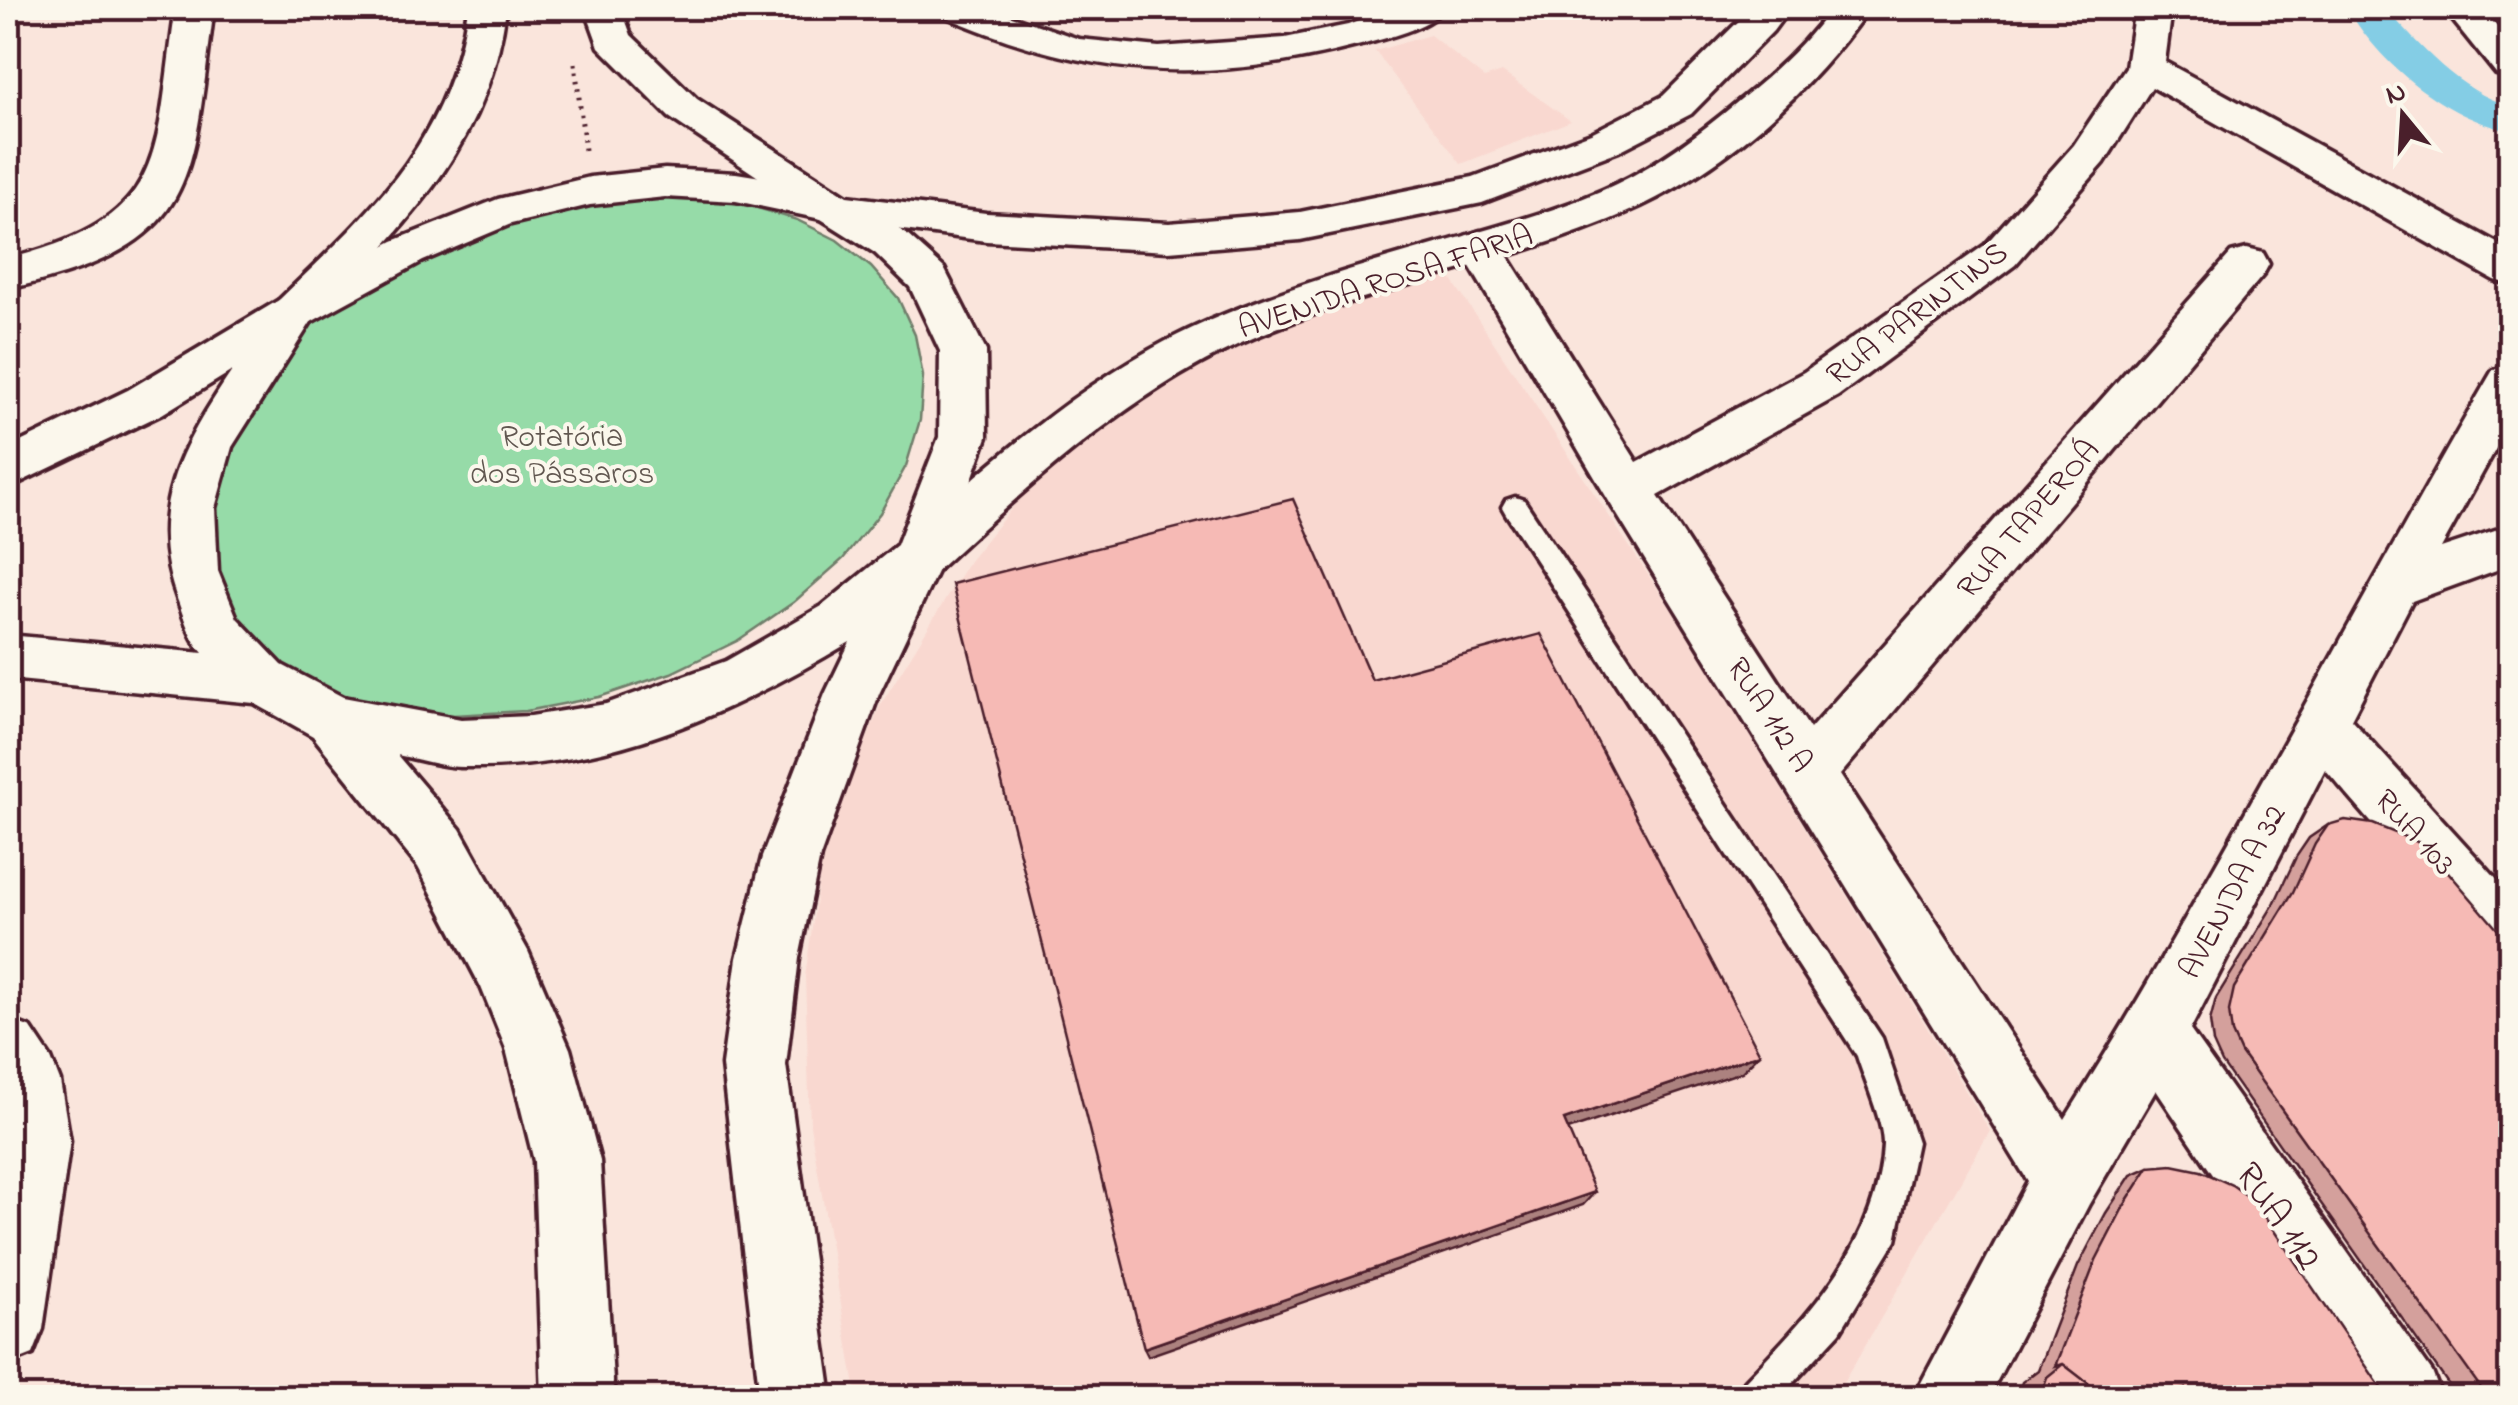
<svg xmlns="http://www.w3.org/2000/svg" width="2518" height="1405" font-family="'Indie Flower',sans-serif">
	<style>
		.built { fill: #f9d8d0 }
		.green { fill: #96dba8; stroke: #707d6a; stroke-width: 2.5 }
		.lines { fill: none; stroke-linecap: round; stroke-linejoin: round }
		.canal { fill: #84cde5; fill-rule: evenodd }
		.lane-casing { stroke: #4a1f2b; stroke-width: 7 }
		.street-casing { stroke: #4a1f2b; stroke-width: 7 }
		.secondary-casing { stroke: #4a1f2b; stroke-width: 7 }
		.primary-casing { stroke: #4a1f2b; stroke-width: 7 }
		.path { stroke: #4a1f2b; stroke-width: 5; stroke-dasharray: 2.5 6; stroke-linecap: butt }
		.lane { fill: #fbf7ec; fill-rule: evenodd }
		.street { fill: #fbf7ec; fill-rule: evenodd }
		.secondary { fill: #fbf7ec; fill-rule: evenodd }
		.primary { fill: #fbf7ec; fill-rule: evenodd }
		.wall { fill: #d4a09c; stroke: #4a1f2b; stroke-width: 2.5 }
		.shaded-wall { fill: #ac827f; stroke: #4a1f2b; stroke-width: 2.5 }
		.building { fill: #f6bab5; stroke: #4a1f2b; stroke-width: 2.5 }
		.labels { text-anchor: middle; stroke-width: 8; stroke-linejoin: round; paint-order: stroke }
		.street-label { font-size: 32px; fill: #4a1f2b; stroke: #fbf7ec }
		.park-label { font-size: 32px; fill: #615750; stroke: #fbf7ec }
		.near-street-label { font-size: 38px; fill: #4a1f2b; stroke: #fbf7ec }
	</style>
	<rect width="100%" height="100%" fill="#fae5dc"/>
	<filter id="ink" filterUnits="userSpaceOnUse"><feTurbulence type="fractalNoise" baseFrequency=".01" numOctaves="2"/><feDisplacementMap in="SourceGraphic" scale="20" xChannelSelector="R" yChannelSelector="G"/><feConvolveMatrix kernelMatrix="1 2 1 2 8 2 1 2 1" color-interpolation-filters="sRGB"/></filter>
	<g filter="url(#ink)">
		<!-- built -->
		<g class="built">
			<polygon points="1430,35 1484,78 1502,72 1571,121 1461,164 1375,51"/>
			<polygon points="1444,268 1677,618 1990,1131 1835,1397 857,1398 810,1125 805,977 824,844 880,706 969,561 1046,466 1103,417 1224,343"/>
		</g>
		<!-- green -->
		<polygon class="green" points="648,194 701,197 751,206 797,220 837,240 871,267 898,298 915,335 923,376 920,420 906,466 880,513 843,559 794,602 737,641 671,673 599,697 526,711 454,715 386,708 325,690 275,664 210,590 198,499 240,395 324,308 479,225"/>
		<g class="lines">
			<!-- canal -->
			<path class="canal" d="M2347,8H2385C2420,46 2459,91 2510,106V131C2445,117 2380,65 2347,8Z"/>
			<!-- lane casing -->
			<g class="lane-casing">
				<path id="lane" d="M1515,497L1524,500L1882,1038L1917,1142L1896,1240L1840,1332L1779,1398H1736L1741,1385C1807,1317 1878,1245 1883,1145C1884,1123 1864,1079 1857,1056L1506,514L1502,507L1506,500Z"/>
			</g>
			<!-- street casing -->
			<g class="street-casing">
				<g id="street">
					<path d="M176,8H214C190,183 203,245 8,289V259C173,217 153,154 176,8Z"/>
					<path d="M938,8H988L1079,39L1159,47L1285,38L1348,25L1393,8H1444C1429,29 1385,38 1361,45C1208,85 1089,79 944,16Z"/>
					<path d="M2135,8H2172L2165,62L2510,250V284L2494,280L2152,87L2104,163L2015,265L1838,396L1658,496L1810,729L2231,253L2247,249L2263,253L2269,264L2263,275L1840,775L2065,1119C2218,876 2348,618 2493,370L2510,365V423L2441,548L2510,525V565L2412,601L2351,719L2510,894V965L2488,957L2325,769L2190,1030L2432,1372L2442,1398H2363L2156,1090L2089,1204L1988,1398H1913L2028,1181L1610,503L1458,246L1465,236L1480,231L1495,236L1637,462L1804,372L1985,245L2074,145L2126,67Z"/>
					<polygon points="2443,8 2481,8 2510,42 2510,78 2496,74"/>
					<polygon points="8,1019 31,1028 51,1058 60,1081 70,1141 43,1329 33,1354 8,1364"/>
				</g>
			</g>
			<!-- secondary casing -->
			<g class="secondary-casing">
				<g id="secondary">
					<path d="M468,8H506C489,146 404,227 311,322L295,327L279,322L272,311L279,300C372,210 449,142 468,8Z"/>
					<polygon points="585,8 621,8 631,35 697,99 847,196 986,213 1169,223 1300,212 1473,177 1591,133 1663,96 1752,8 1790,8 1773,31 1691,114 1619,151 1482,203 1300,240 1169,251 986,241 821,219 669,117 599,47"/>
					<path d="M1831,8H1869C1809,95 1720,173 1623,214C1498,268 1361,288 1237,345C1121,399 1029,486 936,571L918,577L900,571L892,557L900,543C995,459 1089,373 1206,322C1290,285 1378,261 1465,236C1516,221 1568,207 1616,184C1662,162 1702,132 1741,99C1775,72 1806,43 1831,8Z"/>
				</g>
			</g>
			<!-- primary casing -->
			<g class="primary-casing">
				<path id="primary" d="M665,169L736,173L785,181L851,199L905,233L944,268L986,351L987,437L944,557L879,694L820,857L799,958L786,1065L832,1398H760L722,1065L737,958L762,857L825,694L850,642C730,714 609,770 464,767C442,767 419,759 397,755L460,829L528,951L570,1049L600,1161L614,1398H542L534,1161L506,1049L481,987L418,867L313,736L254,703L8,679V635L203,653C190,639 185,620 179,604C143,510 181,447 232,371L162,414L8,488V448L128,390L279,300L393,241L498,199L590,177ZM665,197L736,201L821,219L875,253L910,287L940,351L939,437L897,545L822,606L726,661L606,704L531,716L461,719L343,697L282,665L237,618L218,571L215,508L232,447L311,322L423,261L511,224L590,205Z"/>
			</g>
			<!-- path -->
			<polyline class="path" points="575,63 585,150"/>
			<!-- lane -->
			<use href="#lane" class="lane"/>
			<!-- street -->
			<use href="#street" class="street"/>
			<!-- secondary -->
			<use href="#secondary" class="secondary"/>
			<!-- primary -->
			<use href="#primary" class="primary"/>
		</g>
		<!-- wall -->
		<g class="wall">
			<polygon points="2328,825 2510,1398 2458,1398 2222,1063 2213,1043 2210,1021 2216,998 2274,904 2296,857 2309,838"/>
			<polygon points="2149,1167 2388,1398 2017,1398 2022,1382 2038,1370 2078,1266 2106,1213 2131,1175"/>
		</g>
		<!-- shaded-wall -->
		<g class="shaded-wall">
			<polygon points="1760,1054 1742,1072 1553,1135 1564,1120"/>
			<polygon points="1595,1192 1583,1205 1148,1356 1144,1348"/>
		</g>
		<!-- building -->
		<g class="building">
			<polygon points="1293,499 1372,680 1541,634 1760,1054 1564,1120 1595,1192 1144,1348 952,584"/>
			<polygon points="2345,820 2373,824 2425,845 2510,944 2510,1398 2488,1398 2241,1053 2232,1033 2229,1011 2234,988 2293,892 2315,844 2328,825"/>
			<polygon points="2172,1165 2201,1171 2232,1185 2253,1200 2388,1398 2190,1398 2185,1389 2176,1391 2161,1398 2107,1398 2063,1364 2055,1366 2096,1260 2124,1206 2149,1167"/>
			<polygon points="2063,1364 2107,1398 2040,1398 2047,1377"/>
			<polygon points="2185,1389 2190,1398 2166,1398"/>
		</g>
	</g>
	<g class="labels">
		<!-- street labels -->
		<g class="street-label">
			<text transform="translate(1385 280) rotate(-18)" y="11">AVENIDA ROSA FARIA</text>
			<text transform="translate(1916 312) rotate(-37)" y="11">RUA PARINTINS</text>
			<text transform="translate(2027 518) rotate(-49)" y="11">RUA TAPEROÁ</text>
			<text transform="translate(1771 714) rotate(57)" y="11">RUA 112 A</text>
			<text transform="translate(2416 831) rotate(48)" y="11">RUA 103</text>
			<text transform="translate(2231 891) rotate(-62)" y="11">AVENIDA A 32</text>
		</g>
		<!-- park labels -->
		<g class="park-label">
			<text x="562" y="446">Rotatória<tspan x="562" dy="37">dos Pássaros</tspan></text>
		</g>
		<!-- near-street labels -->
		<g class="near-street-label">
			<text transform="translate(2280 1215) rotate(55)" y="13">RUA 112</text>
		</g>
	</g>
	<!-- margin -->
	<rect width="2518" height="1405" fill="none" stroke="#fbf7ec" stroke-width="40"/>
	<rect x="20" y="20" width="2478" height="1365" fill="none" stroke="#4a1f2b" stroke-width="4" filter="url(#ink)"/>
	<!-- north arrow -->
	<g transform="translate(2403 115) rotate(342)" stroke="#fbf7ec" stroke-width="8" paint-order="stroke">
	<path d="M0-8L18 38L0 25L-18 38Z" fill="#4a1f2b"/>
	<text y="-15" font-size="28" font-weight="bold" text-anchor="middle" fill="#4a1f2b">N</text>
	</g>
</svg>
